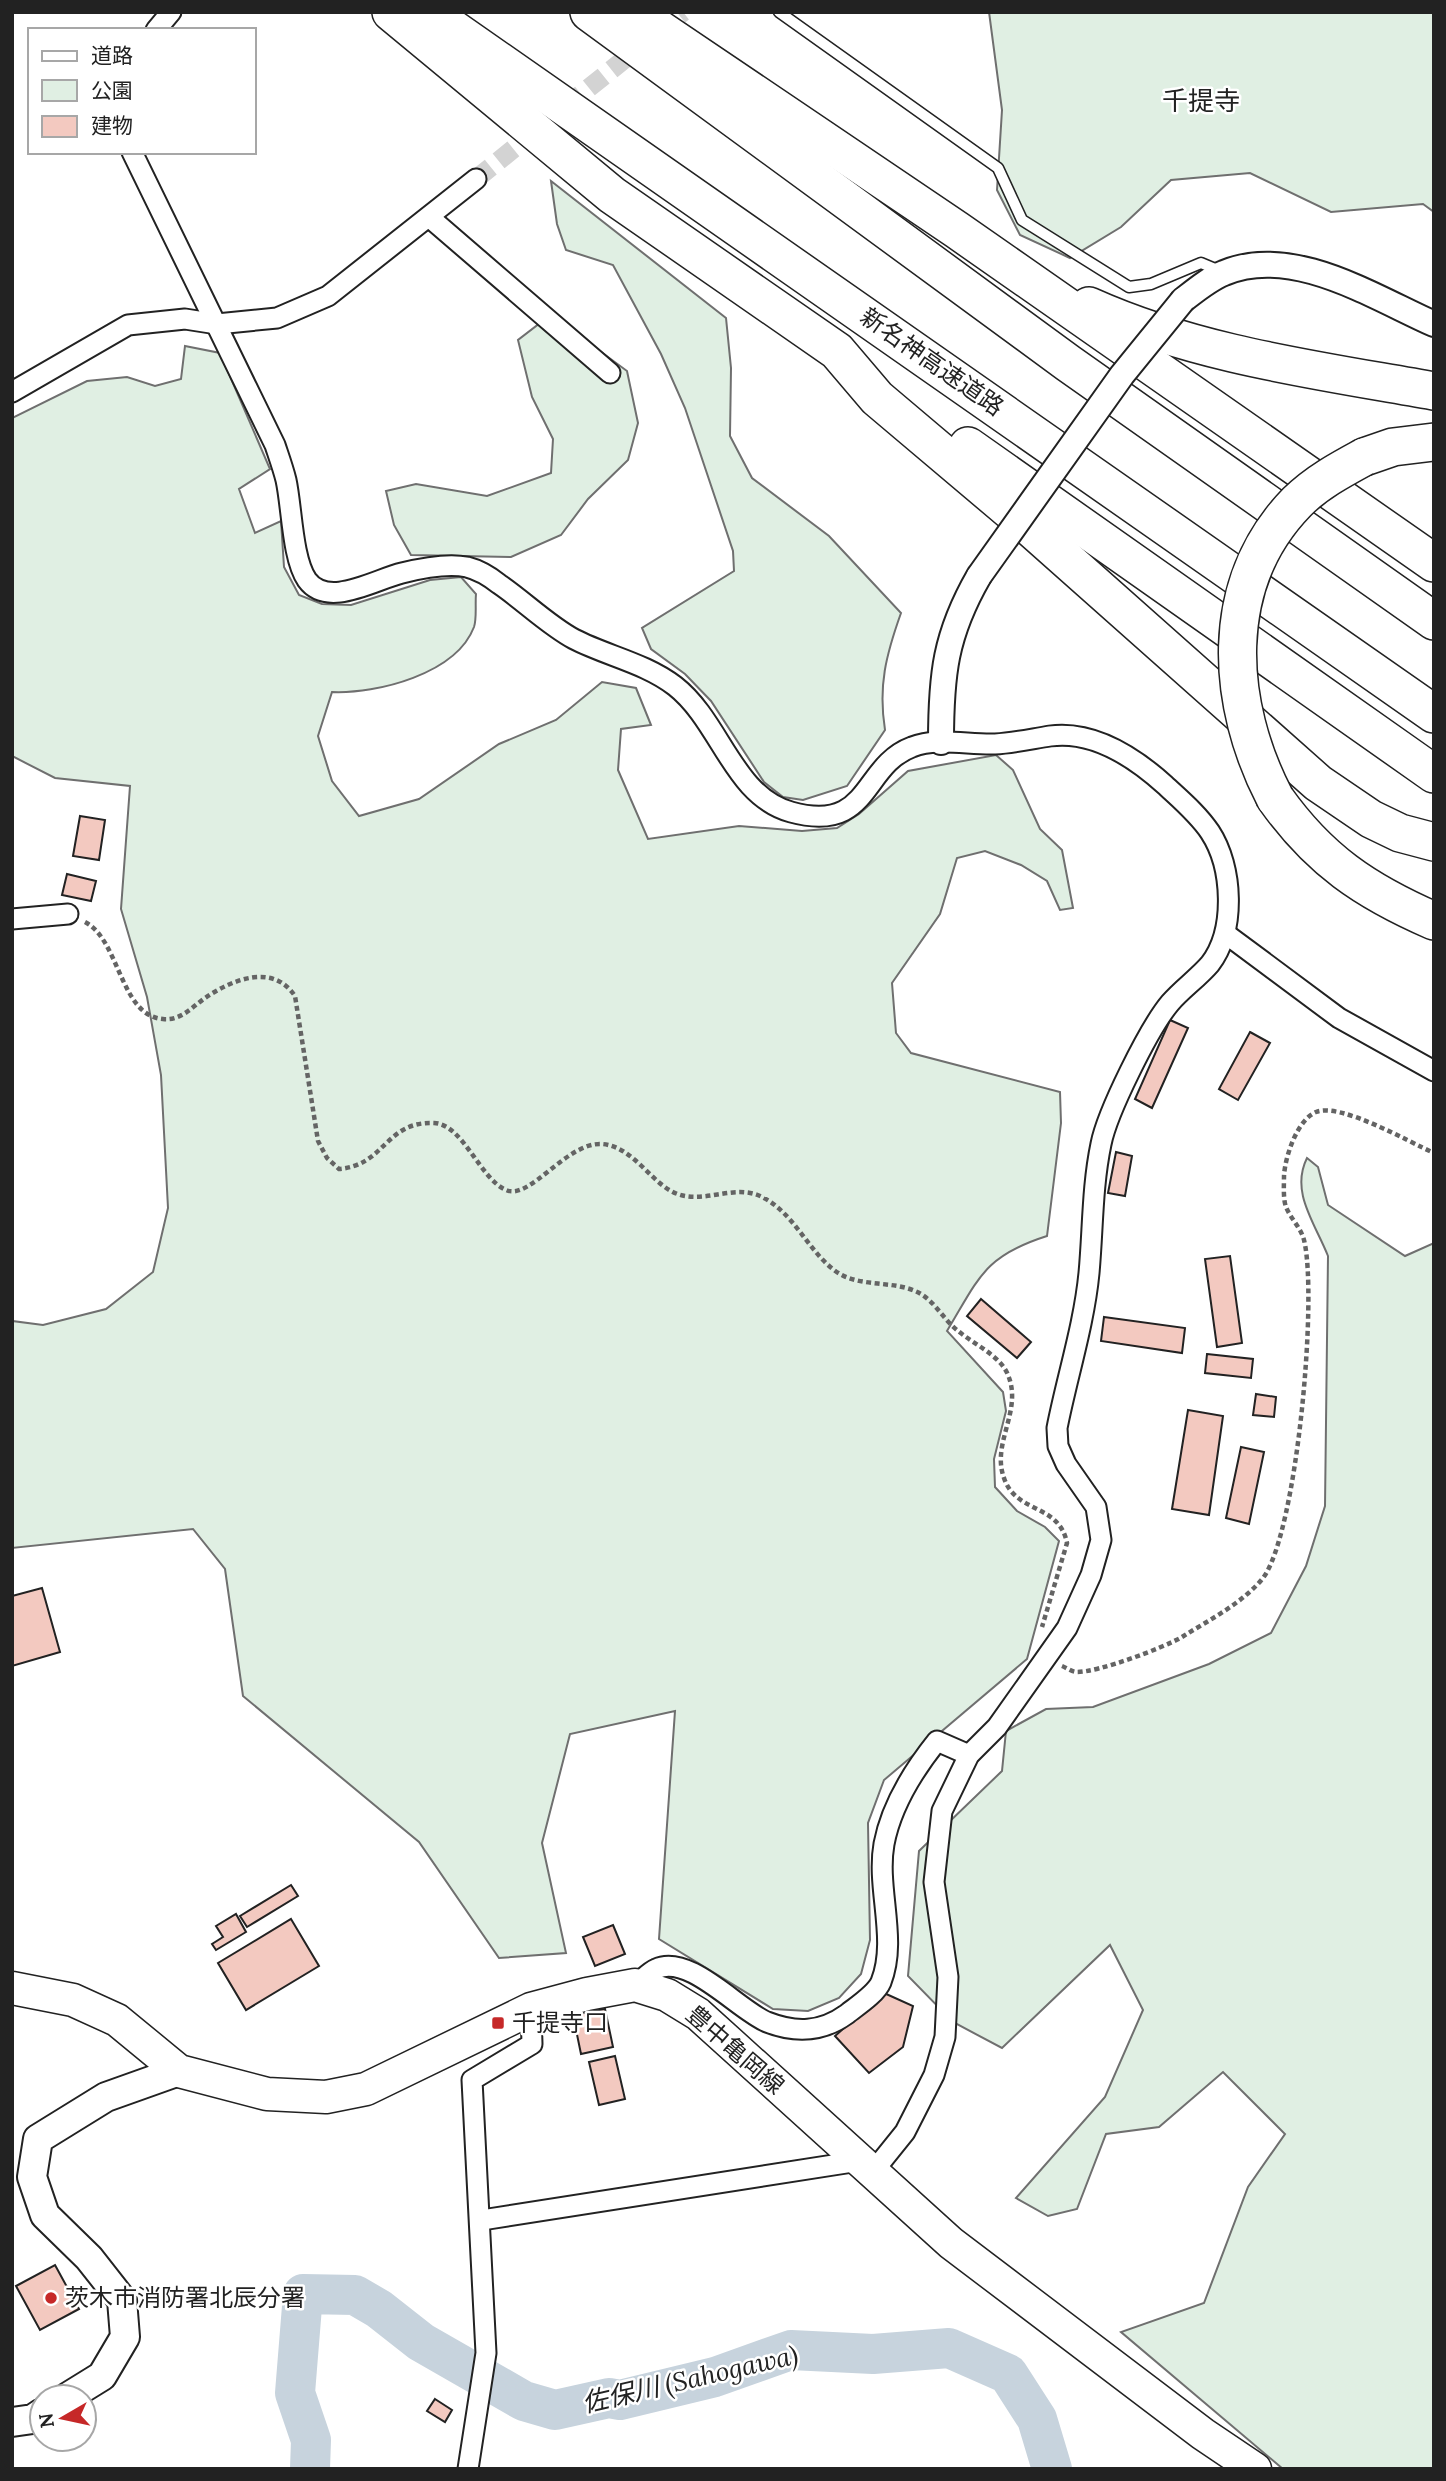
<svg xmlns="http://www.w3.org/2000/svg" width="1446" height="2481" font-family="Lora,'Noto Sans JP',serif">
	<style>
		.green { fill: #e0efe3; stroke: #6f6f6f; stroke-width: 2 }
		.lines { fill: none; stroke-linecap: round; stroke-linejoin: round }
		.river { stroke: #c7d3dd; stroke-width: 40 }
		.building { fill: #f3c9c0; stroke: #222; stroke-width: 2 }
		.minor-tunnel { stroke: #d3d3d3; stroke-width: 19; stroke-dasharray: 19 10; stroke-linecap: butt }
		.service-casing { stroke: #222; stroke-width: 13 }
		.minor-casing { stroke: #222; stroke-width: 23 }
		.tertiary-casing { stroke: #222; stroke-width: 28 }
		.secondary-casing { stroke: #222; stroke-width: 32 }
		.primary-casing { stroke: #222; stroke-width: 35 }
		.motorway-casing { stroke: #222; stroke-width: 40 }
		.path { stroke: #646464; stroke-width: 4.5; stroke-dasharray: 5 3.5; stroke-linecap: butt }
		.service { stroke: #fff; stroke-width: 10 }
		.minor { stroke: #fff; stroke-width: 19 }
		.tertiary { stroke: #fff; stroke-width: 24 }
		.secondary { stroke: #fff; stroke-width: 28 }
		.primary { stroke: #fff; stroke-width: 32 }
		.motorway { stroke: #fff; stroke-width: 37 }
		.tertiary-bridge-casing { stroke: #222; stroke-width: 28; stroke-linecap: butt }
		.motorway-bridge-casing { stroke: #222; stroke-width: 40; stroke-linecap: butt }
		.tertiary-bridge { stroke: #fff; stroke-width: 24 }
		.motorway-bridge { stroke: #fff; stroke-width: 37 }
		.poi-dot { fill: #c62828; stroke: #fff; stroke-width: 2.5 }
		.labels { text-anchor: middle; stroke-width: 5; stroke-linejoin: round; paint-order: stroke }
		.street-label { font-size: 24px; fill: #222; stroke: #fff }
		.poi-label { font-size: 24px; fill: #222; stroke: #fff; text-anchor: start }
		.neighbourhood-label { font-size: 26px; fill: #222; stroke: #fff }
		.water-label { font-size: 26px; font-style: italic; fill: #222; stroke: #fff }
	</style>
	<rect width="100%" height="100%" fill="#fff"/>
	<!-- green -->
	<g class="green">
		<polygon points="989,12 1434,12 1434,212 1423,204 1331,212 1250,173 1171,180 1121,227 1070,258 1020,235 997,190 1002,110"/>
		<path d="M551,181L726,318L731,368L730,436L752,478L829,536L901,613C886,655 878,686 885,730L847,786L803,800L783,797L764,782L711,701L685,674L651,649L642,628L734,571L733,551L685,408L661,354L613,265L566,250L557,224Z"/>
		<polygon points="544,320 589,343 627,371 638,423 628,460 588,499 561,535 511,557 411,555 394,525 386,491 416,484 487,496 551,473 553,439 532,397 518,340"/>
		<path d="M185,346L220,353L270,469L239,489L255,533L281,521L284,567L299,595L322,604L351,605L430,580L461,577L476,594C475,604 477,618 474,627C456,674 377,694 332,692L318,736L332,781L359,816L419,799L499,744L556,720L602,682L636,688L651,725L621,729L618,770L648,839L739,826L802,831L837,828L859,814L908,771L996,755L1013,770L1040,829L1062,850L1073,908L1060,910L1047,881L1021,865L985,851L957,858L940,914L892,983L896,1033L911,1053L1060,1092L1061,1123L1047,1236C984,1256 979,1278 947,1331L1003,1392L1006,1411L994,1459L995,1487L1017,1511L1045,1527L1059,1541L1027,1659L884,1780L868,1823L870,1940L861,1974L839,1998L808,2011L773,2009L659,1939L675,1711L570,1734L542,1843L566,1953L499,1958L419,1842L243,1696L225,1569L193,1529L12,1548V1321L43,1325L106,1309L153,1272L168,1208L161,1075L147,997L121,909L130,786L55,778L12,756V418L87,381L127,377L155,386L181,379Z"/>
		<path d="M1307,1158L1318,1167L1328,1205L1405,1256L1434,1243V2469H1283L1121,2332L1204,2303L1248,2187L1285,2134L1223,2072L1159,2127L1106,2134L1077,2209L1048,2216L1016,2198L1105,2097L1143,2010L1110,1945L1002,2048L953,2022L908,1976L919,1851L1002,1771L1006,1731L1046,1709L1093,1707L1209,1664L1271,1633L1306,1566L1325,1506L1328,1256C1315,1223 1290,1192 1307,1158Z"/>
	</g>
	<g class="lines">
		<!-- river -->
		<polyline class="river" points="310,2469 311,2440 295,2393 303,2294 355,2295 379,2309 421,2342 524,2401 555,2410 609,2398 620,2400 715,2377 791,2350 873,2354 949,2348 1008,2374 1037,2419 1052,2469"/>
	</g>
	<!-- building -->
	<g class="building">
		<polygon points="80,816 105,820 99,860 73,856"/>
		<polygon points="67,874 96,881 91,901 62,895"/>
		<polygon points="1170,1020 1188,1028 1152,1108 1135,1099"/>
		<polygon points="1250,1032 1270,1043 1238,1100 1219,1089"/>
		<polygon points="1116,1152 1132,1156 1125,1196 1108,1193"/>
		<polygon points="1230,1256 1242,1343 1217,1347 1205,1259"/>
		<polygon points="981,1299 1031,1342 1017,1358 967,1316"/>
		<polygon points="1104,1317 1185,1328 1182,1353 1101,1341"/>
		<polygon points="1207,1354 1253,1359 1251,1378 1205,1373"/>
		<polygon points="1256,1394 1276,1397 1274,1417 1253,1415"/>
		<polygon points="1188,1410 1223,1416 1209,1515 1172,1509"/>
		<polygon points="1241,1447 1264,1452 1249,1524 1226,1518"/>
		<polygon points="42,1588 60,1652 12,1666 12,1596"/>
		<polygon points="291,1885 298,1896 247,1927 240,1916"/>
		<polygon points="236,1914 246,1932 216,1950 212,1944 223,1937 216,1926"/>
		<polygon points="291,1919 319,1966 246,2010 218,1963"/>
		<polygon points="613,1925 625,1954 595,1966 583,1937"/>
		<polygon points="884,1993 913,2006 903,2047 869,2073 835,2036"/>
		<polygon points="605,2009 613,2047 581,2054 573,2015"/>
		<polygon points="615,2056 625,2099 599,2105 589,2062"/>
		<polygon points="55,2265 79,2309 40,2330 16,2286"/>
		<polygon points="435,2399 452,2410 445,2422 427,2411"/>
	</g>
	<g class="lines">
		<!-- minor-tunnel -->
		<polyline class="minor-tunnel" points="476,179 683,12"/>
		<!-- service casing -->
		<g class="service-casing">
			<polyline id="service" points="779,12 998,168 1022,220 1129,287 1151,284 1201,263 1220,271"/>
		</g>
		<!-- minor casing -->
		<g class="minor-casing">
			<g id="minor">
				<polyline points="156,30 171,12"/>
				<path d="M132,152L275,445C279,457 283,468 286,480C292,507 292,558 307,580C328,609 376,579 402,573C422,568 447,563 467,567C479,570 489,576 499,584C524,601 548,625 574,639C607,656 645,663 675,686C721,722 733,796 791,812C871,834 861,766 912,747C937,737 968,745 995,744C1014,743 1031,739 1050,736C1094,730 1134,757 1165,785C1180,799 1198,814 1210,832C1233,867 1236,930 1210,964C1198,978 1182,989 1170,1003C1149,1028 1107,1113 1101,1144C1092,1187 1093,1230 1089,1273C1084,1325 1067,1377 1057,1428L1058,1446L1066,1464L1096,1507L1101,1540L1091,1575L1067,1628L997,1727L969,1755L942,1811L934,1882L948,1977L945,2037L934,2075L905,2132L872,2173"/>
				<polyline points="429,217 610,373"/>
				<polyline points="12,392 128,325 185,319 217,324 277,318 328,296 476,179"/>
				<polyline points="12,919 68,914"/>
				<polyline points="1226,934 1339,1018 1434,1071"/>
				<path d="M635,1985C642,1980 649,1972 656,1969C689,1953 738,2010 767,2022C795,2033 821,2033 847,2014C857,2006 876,1994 881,1982C898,1939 876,1889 884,1844C891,1807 913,1771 937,1741L969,1755"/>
				<polyline points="482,2220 859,2161"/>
				<polyline points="468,2469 486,2353 472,2080 532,2044 531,2009"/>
			</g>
		</g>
		<!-- tertiary casing -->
		<g class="tertiary-casing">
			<g id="tertiary">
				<path d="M1183,300C1196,290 1209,279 1224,273C1292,244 1373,297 1434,324"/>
				<path d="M941,742C941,675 945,635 979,576"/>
			</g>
		</g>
		<!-- secondary casing -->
		<g class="secondary-casing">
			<g id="secondary">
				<polyline points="68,2397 102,2376 125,2337 122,2300 89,2258 45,2215 32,2177 38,2139 106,2097 179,2071"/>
				<polyline points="12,2422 33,2419 42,2413"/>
			</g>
		</g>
		<!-- primary casing -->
		<g class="primary-casing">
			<polyline id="primary" points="12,1988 73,2000 117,2020 179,2071 267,2094 326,2097 366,2089 531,2009 587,1994 635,1985 667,1995 698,2014 951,2243 1203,2434 1255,2469"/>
		</g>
		<!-- motorway casing -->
		<g class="motorway-casing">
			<g id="motorway">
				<polyline points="391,12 612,195 837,351 877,398 1032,529 1318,783 1371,819 1400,833 1434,842"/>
				<polyline points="429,12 1434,714"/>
				<polyline points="589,12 1068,363 1434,621"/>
				<polyline points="634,12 957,230 1434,563"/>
				<path d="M1089,306C1198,355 1317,370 1434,391"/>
				<polyline points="968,446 1434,774"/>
				<polyline points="1364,457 1393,447 1434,442"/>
				<path d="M1275,798C1319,860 1365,891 1434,921"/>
			</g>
		</g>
		<!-- path -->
		<g class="path">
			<path d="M85,922C120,940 120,1016 163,1019C181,1021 192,1007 205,998C233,979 273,963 295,996L318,1141L327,1158L339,1169C386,1165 385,1121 434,1123C463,1124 480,1179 506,1190C530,1201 566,1142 602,1144C631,1146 649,1179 671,1191C701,1208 734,1181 764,1198C794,1214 808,1250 834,1270C857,1288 890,1280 915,1291C933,1298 942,1318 957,1330C973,1344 1000,1355 1008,1375C1023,1411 991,1443 1004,1478C1016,1514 1059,1503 1067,1543L1042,1627"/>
			<path d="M1062,1666C1067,1668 1072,1672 1077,1672C1099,1672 1163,1648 1182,1637C1209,1620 1243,1603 1263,1578C1297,1533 1318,1296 1304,1240C1301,1228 1291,1219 1286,1207C1283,1199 1284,1185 1284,1176C1285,1157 1297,1120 1316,1112C1340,1102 1409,1142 1434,1153"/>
		</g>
		<!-- service -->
		<use href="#service" class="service"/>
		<!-- minor -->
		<use href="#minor" class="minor"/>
		<!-- tertiary -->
		<use href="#tertiary" class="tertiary"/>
		<!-- secondary -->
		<use href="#secondary" class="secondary"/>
		<!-- primary -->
		<use href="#primary" class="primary"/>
		<!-- motorway -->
		<use href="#motorway" class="motorway"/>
		<!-- tertiary-bridge casing -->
		<g class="tertiary-bridge-casing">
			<polyline id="tertiary-bridge" points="979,576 1122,375 1183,300"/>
		</g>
		<!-- motorway-bridge casing -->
		<g class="motorway-bridge-casing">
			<path id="motorway-bridge" d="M1275,798C1226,704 1217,584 1297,502C1316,483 1340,470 1364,457"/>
		</g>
		<!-- tertiary-bridge -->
		<use href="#tertiary-bridge" class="tertiary-bridge"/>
		<!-- motorway-bridge -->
		<use href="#motorway-bridge" class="motorway-bridge"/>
	</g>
	<!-- markers -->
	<g class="poi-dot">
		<rect x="491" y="2016" width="14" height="14" rx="3.5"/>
		<circle cx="51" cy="2298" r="7"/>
	</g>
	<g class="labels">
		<!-- street labels -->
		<g class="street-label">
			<text transform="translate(932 362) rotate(35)" y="8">新名神高速道路</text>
			<text transform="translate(735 2050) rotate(41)" y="8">豊中亀岡線</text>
		</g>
		<!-- poi labels -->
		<g class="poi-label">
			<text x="512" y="2031">千提寺口</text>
			<text x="65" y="2306">茨木市消防署北辰分署</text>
		</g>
		<!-- neighbourhood labels -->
		<g class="neighbourhood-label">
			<text x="1201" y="110">千提寺</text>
		</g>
		<!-- water labels -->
		<g class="water-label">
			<text transform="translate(690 2379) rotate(-13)" y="9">佐保川 (Sahogawa)</text>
		</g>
	</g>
	<!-- border -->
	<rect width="1446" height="2481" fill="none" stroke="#222222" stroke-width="28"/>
	<!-- legend -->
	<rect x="28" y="28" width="228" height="126" fill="#ffffff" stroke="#a7a7a7" stroke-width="2"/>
	<rect x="42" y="51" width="35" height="10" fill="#ffffff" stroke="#a7a7a7" stroke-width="2"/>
	<text x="91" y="63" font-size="21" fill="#222222">道路</text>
	<rect x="42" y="80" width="35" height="21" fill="#e0efe3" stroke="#a7a7a7" stroke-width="2"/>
	<text x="91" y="98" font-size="21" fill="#222222">公園</text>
	<rect x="42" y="116" width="35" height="21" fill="#f3c9c0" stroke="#a7a7a7" stroke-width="2"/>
	<text x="91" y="133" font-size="21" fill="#222222">建物</text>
	<!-- north arrow -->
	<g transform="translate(63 2418) rotate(261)"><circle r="33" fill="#ffffff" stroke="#a7a7a7" stroke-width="2"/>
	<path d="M0-5L12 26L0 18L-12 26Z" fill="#c62828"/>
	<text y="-10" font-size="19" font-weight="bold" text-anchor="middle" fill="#222222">N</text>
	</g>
</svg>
